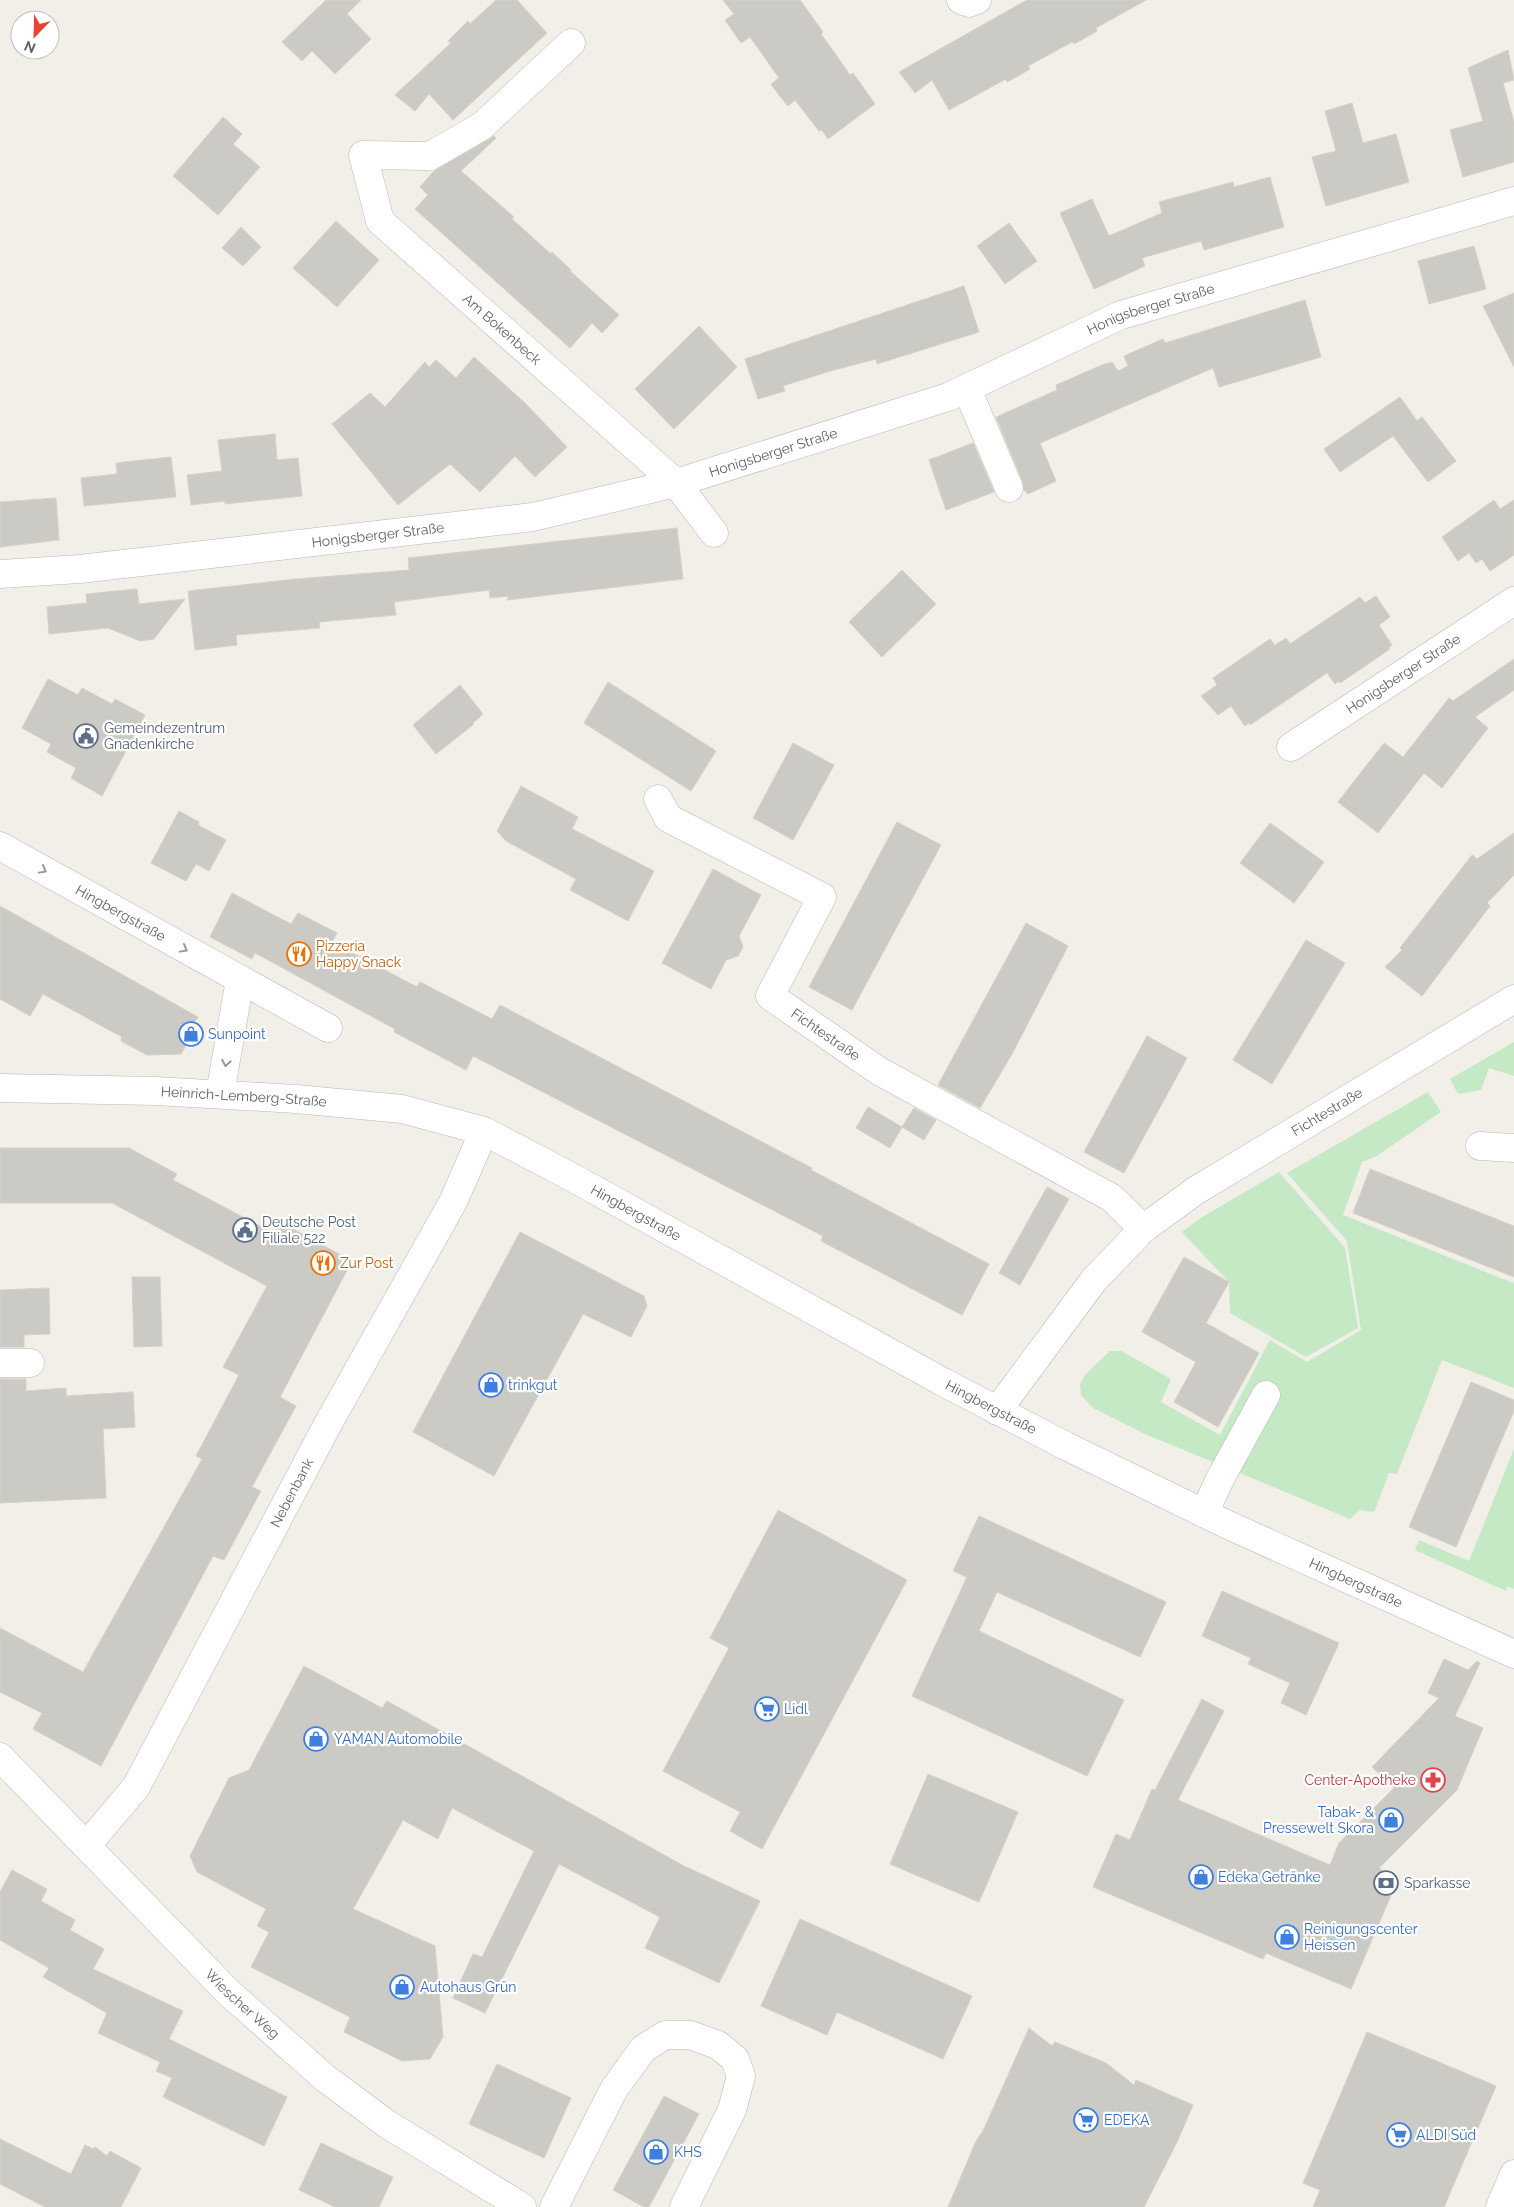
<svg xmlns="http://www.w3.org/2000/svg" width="1514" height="2207" font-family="Raleway,sans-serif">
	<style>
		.green { fill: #c5e8c5 }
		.building { fill: #cccac5; stroke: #d6d1c6 }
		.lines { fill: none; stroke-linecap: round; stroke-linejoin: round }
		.minor-casing { stroke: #b5b8bc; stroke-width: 29 }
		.minor { stroke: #fff; stroke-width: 28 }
		.oneway { stroke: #979a9d }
		.labels { text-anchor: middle; stroke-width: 4.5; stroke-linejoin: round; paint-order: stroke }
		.street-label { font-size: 14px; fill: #5f6368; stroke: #fff }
		.service-label { font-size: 14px; fill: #4e5e75; stroke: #fff; text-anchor: start }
		.food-label { font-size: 14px; fill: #c56008; stroke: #fff; text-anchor: start }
		.shop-label { font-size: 14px; fill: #366cbe; stroke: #fff; text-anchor: start }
		.health-label { font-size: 14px; fill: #be3a42; stroke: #fff; text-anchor: end }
	</style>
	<rect width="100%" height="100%" fill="#f1efe8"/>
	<!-- green -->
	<g class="green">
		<polygon points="1514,1042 1514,1076 1489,1068 1481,1090 1458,1094 1450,1079"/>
		<polygon points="1428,1092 1441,1112 1375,1157 1362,1162 1343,1215 1513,1283 1514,1281 1514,1388 1442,1360 1397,1474 1389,1473 1374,1512 1360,1510 1350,1519 1143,1433 1093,1408 1081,1395 1080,1384 1085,1375 1110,1351 1121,1351 1171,1379 1161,1402 1220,1435 1270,1340 1307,1362 1361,1330 1347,1241 1287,1173"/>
		<polygon points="1279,1172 1345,1248 1358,1328 1306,1357 1230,1313 1229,1282 1182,1232 1199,1219"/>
		<polygon points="1514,1449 1514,1589 1507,1586 1506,1591 1415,1550 1419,1540 1469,1561"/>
	</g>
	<!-- building -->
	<g class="building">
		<polygon points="326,0 361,0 347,14 371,39 335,74 312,51 302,61 282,42"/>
		<polygon points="496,0 517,0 547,33 453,120 429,94 415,111 395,95 451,43 448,41 468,21 470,24"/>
		<polygon points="723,0 800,0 823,32 821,34 834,52 850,75 853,73 875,104 828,139 822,130 819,131 795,100 788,106 779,95 771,84 779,78 750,37 741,43 725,20 734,14"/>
		<polygon points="1027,0 1146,0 1096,28 1097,31 1085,38 1074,44 1072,42 1028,66 1030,69 1018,76 1007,82 1006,79 949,110 932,80 915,93 899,72"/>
		<polygon points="1508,50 1514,80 1503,83 1514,122 1514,162 1463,177 1450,130 1483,121 1468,68"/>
		<polygon points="1352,103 1363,143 1396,134 1409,182 1326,206 1312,157 1336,151 1325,111"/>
		<polygon points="223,117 242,134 233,144 260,167 218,215 173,176"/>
		<polygon points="494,136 496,138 461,171 514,217 512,219 551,254 552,252 571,270 570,271 619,315 602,333 592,323 570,348 415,209 428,195 420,187 434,171"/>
		<polygon points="1270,177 1284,227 1204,250 1201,241 1142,258 1145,266 1094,289 1060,213 1092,199 1109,236 1162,213 1159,202 1233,182 1234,187"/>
		<polygon points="336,221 379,260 337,307 293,268"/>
		<polygon points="1009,223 1037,261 1005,284 977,246"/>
		<polygon points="241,227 261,247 243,266 222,248"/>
		<polygon points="1474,246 1486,289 1429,304 1418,261"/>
		<polygon points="964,286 979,332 877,364 876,359 830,371 783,386 785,391 758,399 745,359"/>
		<polygon points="1514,293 1514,367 1483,306"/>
		<polygon points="1305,300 1321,357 1219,387 1213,368 1040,443 1056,481 1028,494 1024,490 1023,482 996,417 1057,390 1056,385 1102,365 1112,362 1118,371 1128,366 1124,356 1163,339 1165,343"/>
		<polygon points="699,326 737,367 674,429 635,389"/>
		<polygon points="474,357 524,402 567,447 535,477 515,456 480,492 450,464 398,505 332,424 370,393 385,407 425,362 429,367 436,360 456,378"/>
		<polygon points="1400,397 1417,421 1422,417 1456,461 1428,482 1393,436 1340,472 1324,449"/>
		<polygon points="275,434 277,460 298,458 302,496 225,504 225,501 191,505 187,475 222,471 218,440"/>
		<polygon points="973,443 994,492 946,510 929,460"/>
		<polygon points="171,457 176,497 84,506 81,478 117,474 116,463"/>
		<polygon points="56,498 59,540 0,547 0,502"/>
		<polygon points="1494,500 1500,509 1514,500 1514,555 1490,571 1482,559 1476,563 1469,553 1458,561 1442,537"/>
		<polygon points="677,528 683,579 507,600 509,596 490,598 489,590 394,602 396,615 319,622 320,628 236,635 237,645 195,650 188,591 296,579 409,570 408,558"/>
		<polygon points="902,570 936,604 882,657 849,622"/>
		<polygon points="137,589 139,604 185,599 154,639 140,641 108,628 49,634 47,607 87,603 86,594"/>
		<polygon points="1376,596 1390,617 1379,625 1392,645 1389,647 1390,649 1340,683 1339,681 1335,684 1327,673 1250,725 1249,723 1245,726 1231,706 1218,715 1201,696 1217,685 1213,678 1270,639 1275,645 1286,638 1290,644 1360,597 1365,603"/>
		<polygon points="1514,659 1514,690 1475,717 1488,728 1442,788 1424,773 1378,833 1338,802 1384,743 1403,757 1449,698 1453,701"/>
		<polygon points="48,679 78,695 82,688 112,704 115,699 145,715 102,796 71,778 76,768 47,752 51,744 22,728"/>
		<polygon points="608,682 716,751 691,791 584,723"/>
		<polygon points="460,685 483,714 473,723 474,724 436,754 413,725"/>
		<polygon points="793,743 834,765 793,840 753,818"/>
		<polygon points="521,786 578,817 572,829 654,871 628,921 570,890 576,879 506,841 497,831"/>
		<polygon points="179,811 199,822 198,825 226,840 209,871 196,864 186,881 151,863"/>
		<polygon points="897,822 941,845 852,1010 809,987"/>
		<polygon points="1270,823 1324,862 1294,903 1240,863"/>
		<polygon points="1514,833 1514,875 1487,903 1490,906 1422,996 1385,967 1402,950 1400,948 1472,855 1477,859"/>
		<polygon points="713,869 761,895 739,936 743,947 738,956 726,960 711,989 662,963"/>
		<polygon points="232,893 291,924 298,913 337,933 332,942 417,987 420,982 492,1019 500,1005 812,1168 811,1170 989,1264 962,1315 821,1241 823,1236 473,1056 466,1070 394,1032 395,1029 255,953 252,959 210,937"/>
		<polygon points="0,906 198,1017 193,1024 197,1026 181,1054 147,1055 121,1041 122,1037 43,994 30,1016 0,999"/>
		<polygon points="1026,923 1068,946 1012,1054 980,1108 938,1085"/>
		<polygon points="1306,940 1345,963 1272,1084 1233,1060"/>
		<polygon points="1147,1036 1187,1058 1124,1173 1084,1152"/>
		<polygon points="868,1107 902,1127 890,1148 856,1128"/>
		<polygon points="914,1108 936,1120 924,1140 902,1127"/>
		<polygon points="0,1148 129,1148 177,1174 173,1180 275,1234 280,1222 352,1261 280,1397 296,1406 252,1487 261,1491 224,1560 213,1556 101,1766 33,1729 42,1713 0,1692 0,1628 83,1672 202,1459 196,1456 239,1375 223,1367 267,1286 112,1203 0,1203"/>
		<polygon points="1370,1169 1514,1226 1514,1277 1353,1213"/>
		<polygon points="1047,1187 1069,1199 1020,1285 999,1273"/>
		<polygon points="520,1232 644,1296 647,1306 631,1337 583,1314 494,1476 413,1432"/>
		<polygon points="1184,1257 1229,1282 1206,1323 1259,1353 1218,1427 1174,1402 1196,1362 1142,1332"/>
		<polygon points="132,1277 160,1277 162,1346 134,1347"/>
		<polygon points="49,1288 50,1334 24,1335 24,1347 0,1347 0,1290"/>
		<polygon points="0,1379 26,1379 26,1391 66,1388 66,1396 133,1392 135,1427 103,1429 106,1498 0,1503"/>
		<polygon points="1471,1382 1514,1400 1514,1411 1456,1547 1409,1527"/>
		<polygon points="778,1510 907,1580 762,1849 730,1831 740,1812 663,1771 729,1648 710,1638"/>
		<polygon points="979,1516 1166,1602 1140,1657 997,1592 979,1631 1124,1700 1087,1776 912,1696 967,1577 953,1571"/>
		<polygon points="1222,1591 1339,1643 1306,1715 1281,1703 1290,1683 1248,1664 1251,1658 1202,1636"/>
		<polygon points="1444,1659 1468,1670 1477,1661 1480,1663 1455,1716 1483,1728 1457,1790 1379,1868 1397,1881 1351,1989 1266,1953 1263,1959 1093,1887 1116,1834 1130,1840 1152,1789 1155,1790 1202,1699 1224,1711 1178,1800 1330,1865 1339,1843 1394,1788 1372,1767 1439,1698 1428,1693"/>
		<polygon points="304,1666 382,1708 387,1701 684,1866 760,1901 719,1983 645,1948 660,1917 559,1864 485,2013 453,1998 473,1954 482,1957 534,1851 452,1808 438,1839 403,1820 353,1909 435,1946 443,2037 430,2059 402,2061 344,2032 350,2017 251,1967 269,1932 257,1926 266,1909 197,1872 190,1856 229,1778 249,1770"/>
		<polygon points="928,1774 1018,1812 979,1902 890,1864"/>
		<polygon points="12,1870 47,1889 41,1901 75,1920 70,1930 104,1949 93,1969 183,2011 169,2039 287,2097 264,2146 163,2097 172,2078 156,2071 160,2062 98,2033 107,2013 43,1977 49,1968 0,1940 0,1892"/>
		<polygon points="800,1919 972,1996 943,2059 837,2012 827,2035 761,2006"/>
		<polygon points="1029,2028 1052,2046 1055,2042 1106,2063 1134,2085 1136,2080 1193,2105 1177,2142 1144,2207 948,2207 976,2141 983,2131"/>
		<polygon points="1367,2032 1496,2086 1444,2207 1313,2207 1320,2190 1303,2183"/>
		<polygon points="497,2064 571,2098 544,2158 469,2124"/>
		<polygon points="664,2096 699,2114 649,2207 644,2207 613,2190"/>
		<polygon points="0,2139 71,2174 85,2145 93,2149 95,2147 107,2156 110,2151 141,2168 121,2207 45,2207 0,2184"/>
		<polygon points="321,2143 393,2177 379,2207 335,2207 299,2190"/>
	</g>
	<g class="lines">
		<!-- minor casing -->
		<g class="minor-casing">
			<g id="minor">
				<polyline points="961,0 969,3 977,0"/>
				<path id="s1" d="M571,43L482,126L430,156L363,155L380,221L676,483L714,533"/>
				<polyline points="967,389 1009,488"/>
				<path id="s2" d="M0,574L80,569L533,517L676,483L948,397L1121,315L1514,201"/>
				<path id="s3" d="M1291,747L1514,601"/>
				<path id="s4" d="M658,799L668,818L822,897L770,996L879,1071L1112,1198L1143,1229"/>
				<path id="s5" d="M0,846L328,1028"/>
				<path id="s6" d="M0,1088L156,1091L296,1099L402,1109L484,1131L566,1174L943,1382L1066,1446L1226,1524L1514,1654"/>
				<polyline points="220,1094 240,980"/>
				<polyline points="1480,1146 1514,1148"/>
				<polyline points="0,1363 30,1363"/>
				<path id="s7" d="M997,1411L1094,1280L1143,1229L1195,1191L1514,999"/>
				<polyline points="1204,1513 1221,1477 1266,1395"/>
				<path id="s8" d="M0,1757L228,1992L325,2078L387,2124L522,2207"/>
				<path id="s9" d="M87,1845L136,1787L329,1422L453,1202L484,1131"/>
				<polyline points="554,2207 614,2089 643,2049 665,2035 690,2035 718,2045 735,2059 741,2076 732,2110 684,2207"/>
				<polyline points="1500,2207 1514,2174"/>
			</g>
		</g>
		<!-- minor -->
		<use href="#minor" class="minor"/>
	</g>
	<!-- one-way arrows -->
	<defs><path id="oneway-chevron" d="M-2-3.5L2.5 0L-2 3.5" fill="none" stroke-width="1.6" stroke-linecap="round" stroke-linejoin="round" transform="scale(1.25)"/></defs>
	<g class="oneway">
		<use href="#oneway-chevron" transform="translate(43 870) rotate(29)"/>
		<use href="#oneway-chevron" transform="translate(184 949) rotate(29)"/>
		<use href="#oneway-chevron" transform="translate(226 1063) rotate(100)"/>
	</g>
	<!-- icons -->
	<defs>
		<g id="civic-ring" transform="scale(1.25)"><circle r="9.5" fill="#fff" stroke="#5c6f8a" stroke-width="1.5"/><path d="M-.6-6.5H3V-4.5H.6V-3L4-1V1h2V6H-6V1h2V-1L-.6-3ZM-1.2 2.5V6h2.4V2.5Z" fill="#5c6f8a"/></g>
		<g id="restaurant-ring" transform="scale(1.25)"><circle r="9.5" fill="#fff" stroke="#e8710a" stroke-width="1.5"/><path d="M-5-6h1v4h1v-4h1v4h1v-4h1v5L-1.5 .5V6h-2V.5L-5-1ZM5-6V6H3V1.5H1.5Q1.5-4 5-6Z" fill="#e8710a"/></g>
		<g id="shop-ring" transform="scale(1.25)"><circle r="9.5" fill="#fff" stroke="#3f7fe0" stroke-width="1.5"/><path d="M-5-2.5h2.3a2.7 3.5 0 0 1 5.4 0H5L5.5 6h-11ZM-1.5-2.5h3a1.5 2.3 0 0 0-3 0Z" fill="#3f7fe0"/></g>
		<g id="supermarket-ring" transform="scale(1.25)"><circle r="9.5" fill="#fff" stroke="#3f7fe0" stroke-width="1.5"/><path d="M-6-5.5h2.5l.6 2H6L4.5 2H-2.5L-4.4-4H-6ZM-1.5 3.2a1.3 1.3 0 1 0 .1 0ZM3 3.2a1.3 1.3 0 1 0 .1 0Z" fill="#3f7fe0"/></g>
		<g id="pharmacy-ring" transform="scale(1.25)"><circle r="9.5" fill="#fff" stroke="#e0444e" stroke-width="1.5"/><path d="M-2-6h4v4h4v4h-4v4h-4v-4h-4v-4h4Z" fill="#e0444e"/></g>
		<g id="bank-ring" transform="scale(1.25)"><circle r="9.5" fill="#fff" stroke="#5c6f8a" stroke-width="1.5"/><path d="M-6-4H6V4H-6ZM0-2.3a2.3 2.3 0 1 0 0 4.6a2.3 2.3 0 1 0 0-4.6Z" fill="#5c6f8a"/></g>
	</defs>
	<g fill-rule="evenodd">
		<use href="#civic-ring" x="86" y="736"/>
		<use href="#restaurant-ring" x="299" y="954"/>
		<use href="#shop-ring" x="191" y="1034"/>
		<use href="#civic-ring" x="245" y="1230"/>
		<use href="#restaurant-ring" x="323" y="1263"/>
		<use href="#shop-ring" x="491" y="1385"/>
		<use href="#supermarket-ring" x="767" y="1709"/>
		<use href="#shop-ring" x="316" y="1739"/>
		<use href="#pharmacy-ring" x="1433" y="1780"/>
		<use href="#shop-ring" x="1391" y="1820"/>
		<use href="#shop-ring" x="1201" y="1877"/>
		<use href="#bank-ring" x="1386" y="1883"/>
		<use href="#shop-ring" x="1287" y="1937"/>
		<use href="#shop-ring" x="402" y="1987"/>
		<use href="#supermarket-ring" x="1086" y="2120"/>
		<use href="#supermarket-ring" x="1399" y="2135"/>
		<use href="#shop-ring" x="656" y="2152"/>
	</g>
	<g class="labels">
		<!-- street labels -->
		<g class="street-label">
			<text dy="5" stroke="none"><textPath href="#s2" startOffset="1190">Honigsberger Straße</textPath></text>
			<text dy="5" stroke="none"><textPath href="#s1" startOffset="480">Am Bokenbeck</textPath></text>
			<text dy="5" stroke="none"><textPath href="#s2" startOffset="785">Honigsberger Straße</textPath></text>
			<text dy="5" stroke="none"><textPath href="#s2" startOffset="380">Honigsberger Straße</textPath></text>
			<text dy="5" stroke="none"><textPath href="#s3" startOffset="134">Honigsberger Straße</textPath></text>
			<text dy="5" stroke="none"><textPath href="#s5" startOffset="138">Hingbergstraße</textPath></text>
			<text dy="5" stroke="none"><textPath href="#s4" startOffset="374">Fichtestraße</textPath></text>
			<text dy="5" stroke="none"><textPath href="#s6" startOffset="244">Heinrich-Lemberg-Straße</textPath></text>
			<text dy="5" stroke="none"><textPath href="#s7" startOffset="452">Fichtestraße</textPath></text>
			<text dy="5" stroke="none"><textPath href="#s6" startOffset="660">Hingbergstraße</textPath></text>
			<text dy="5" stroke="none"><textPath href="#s6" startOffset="1065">Hingbergstraße</textPath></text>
			<text dy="5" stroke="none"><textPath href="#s9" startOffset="409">Nebenbank</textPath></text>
			<text dy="5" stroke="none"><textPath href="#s6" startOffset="1470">Hingbergstraße</textPath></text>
			<text dy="5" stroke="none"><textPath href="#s8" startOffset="346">Wiescher Weg</textPath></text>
		</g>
		<!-- service labels -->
		<g class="service-label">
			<text x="104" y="733">Gemeindezentrum<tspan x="104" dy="16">Gnadenkirche</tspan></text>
			<text x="262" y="1227">Deutsche Post<tspan x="262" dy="16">Filiale 522</tspan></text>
			<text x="1404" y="1888">Sparkasse</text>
		</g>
		<!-- food labels -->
		<g class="food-label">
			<text x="316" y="951">Pizzeria<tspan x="316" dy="16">Happy Snack</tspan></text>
			<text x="340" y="1268">Zur Post</text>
		</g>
		<!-- shop labels -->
		<g class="shop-label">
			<text x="208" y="1039">Sunpoint</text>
			<text x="508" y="1390">trinkgut</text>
			<text x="784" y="1714">Lidl</text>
			<text x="334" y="1744">YAMAN Automobile</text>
			<text x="1374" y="1817" text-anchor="end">Tabak- &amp;<tspan x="1374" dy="16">Pressewelt Skora</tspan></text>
			<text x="1218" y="1882">Edeka Getränke</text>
			<text x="1304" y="1934">Reinigungscenter<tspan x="1304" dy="16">Heissen</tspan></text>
			<text x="420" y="1992">Autohaus Grün</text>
			<text x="1104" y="2125">EDEKA</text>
			<text x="1416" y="2140">ALDI Süd</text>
			<text x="674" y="2157">KHS</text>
		</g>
		<!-- health labels -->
		<g class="health-label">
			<text x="1416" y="1785">Center-Apotheke</text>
		</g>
	</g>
	<!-- north arrow -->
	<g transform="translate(35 35) rotate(203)"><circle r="24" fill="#ffffff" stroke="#bfc1c3"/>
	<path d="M0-4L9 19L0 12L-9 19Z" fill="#ea4335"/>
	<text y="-8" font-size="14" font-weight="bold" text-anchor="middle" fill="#5f6368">N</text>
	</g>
</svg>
